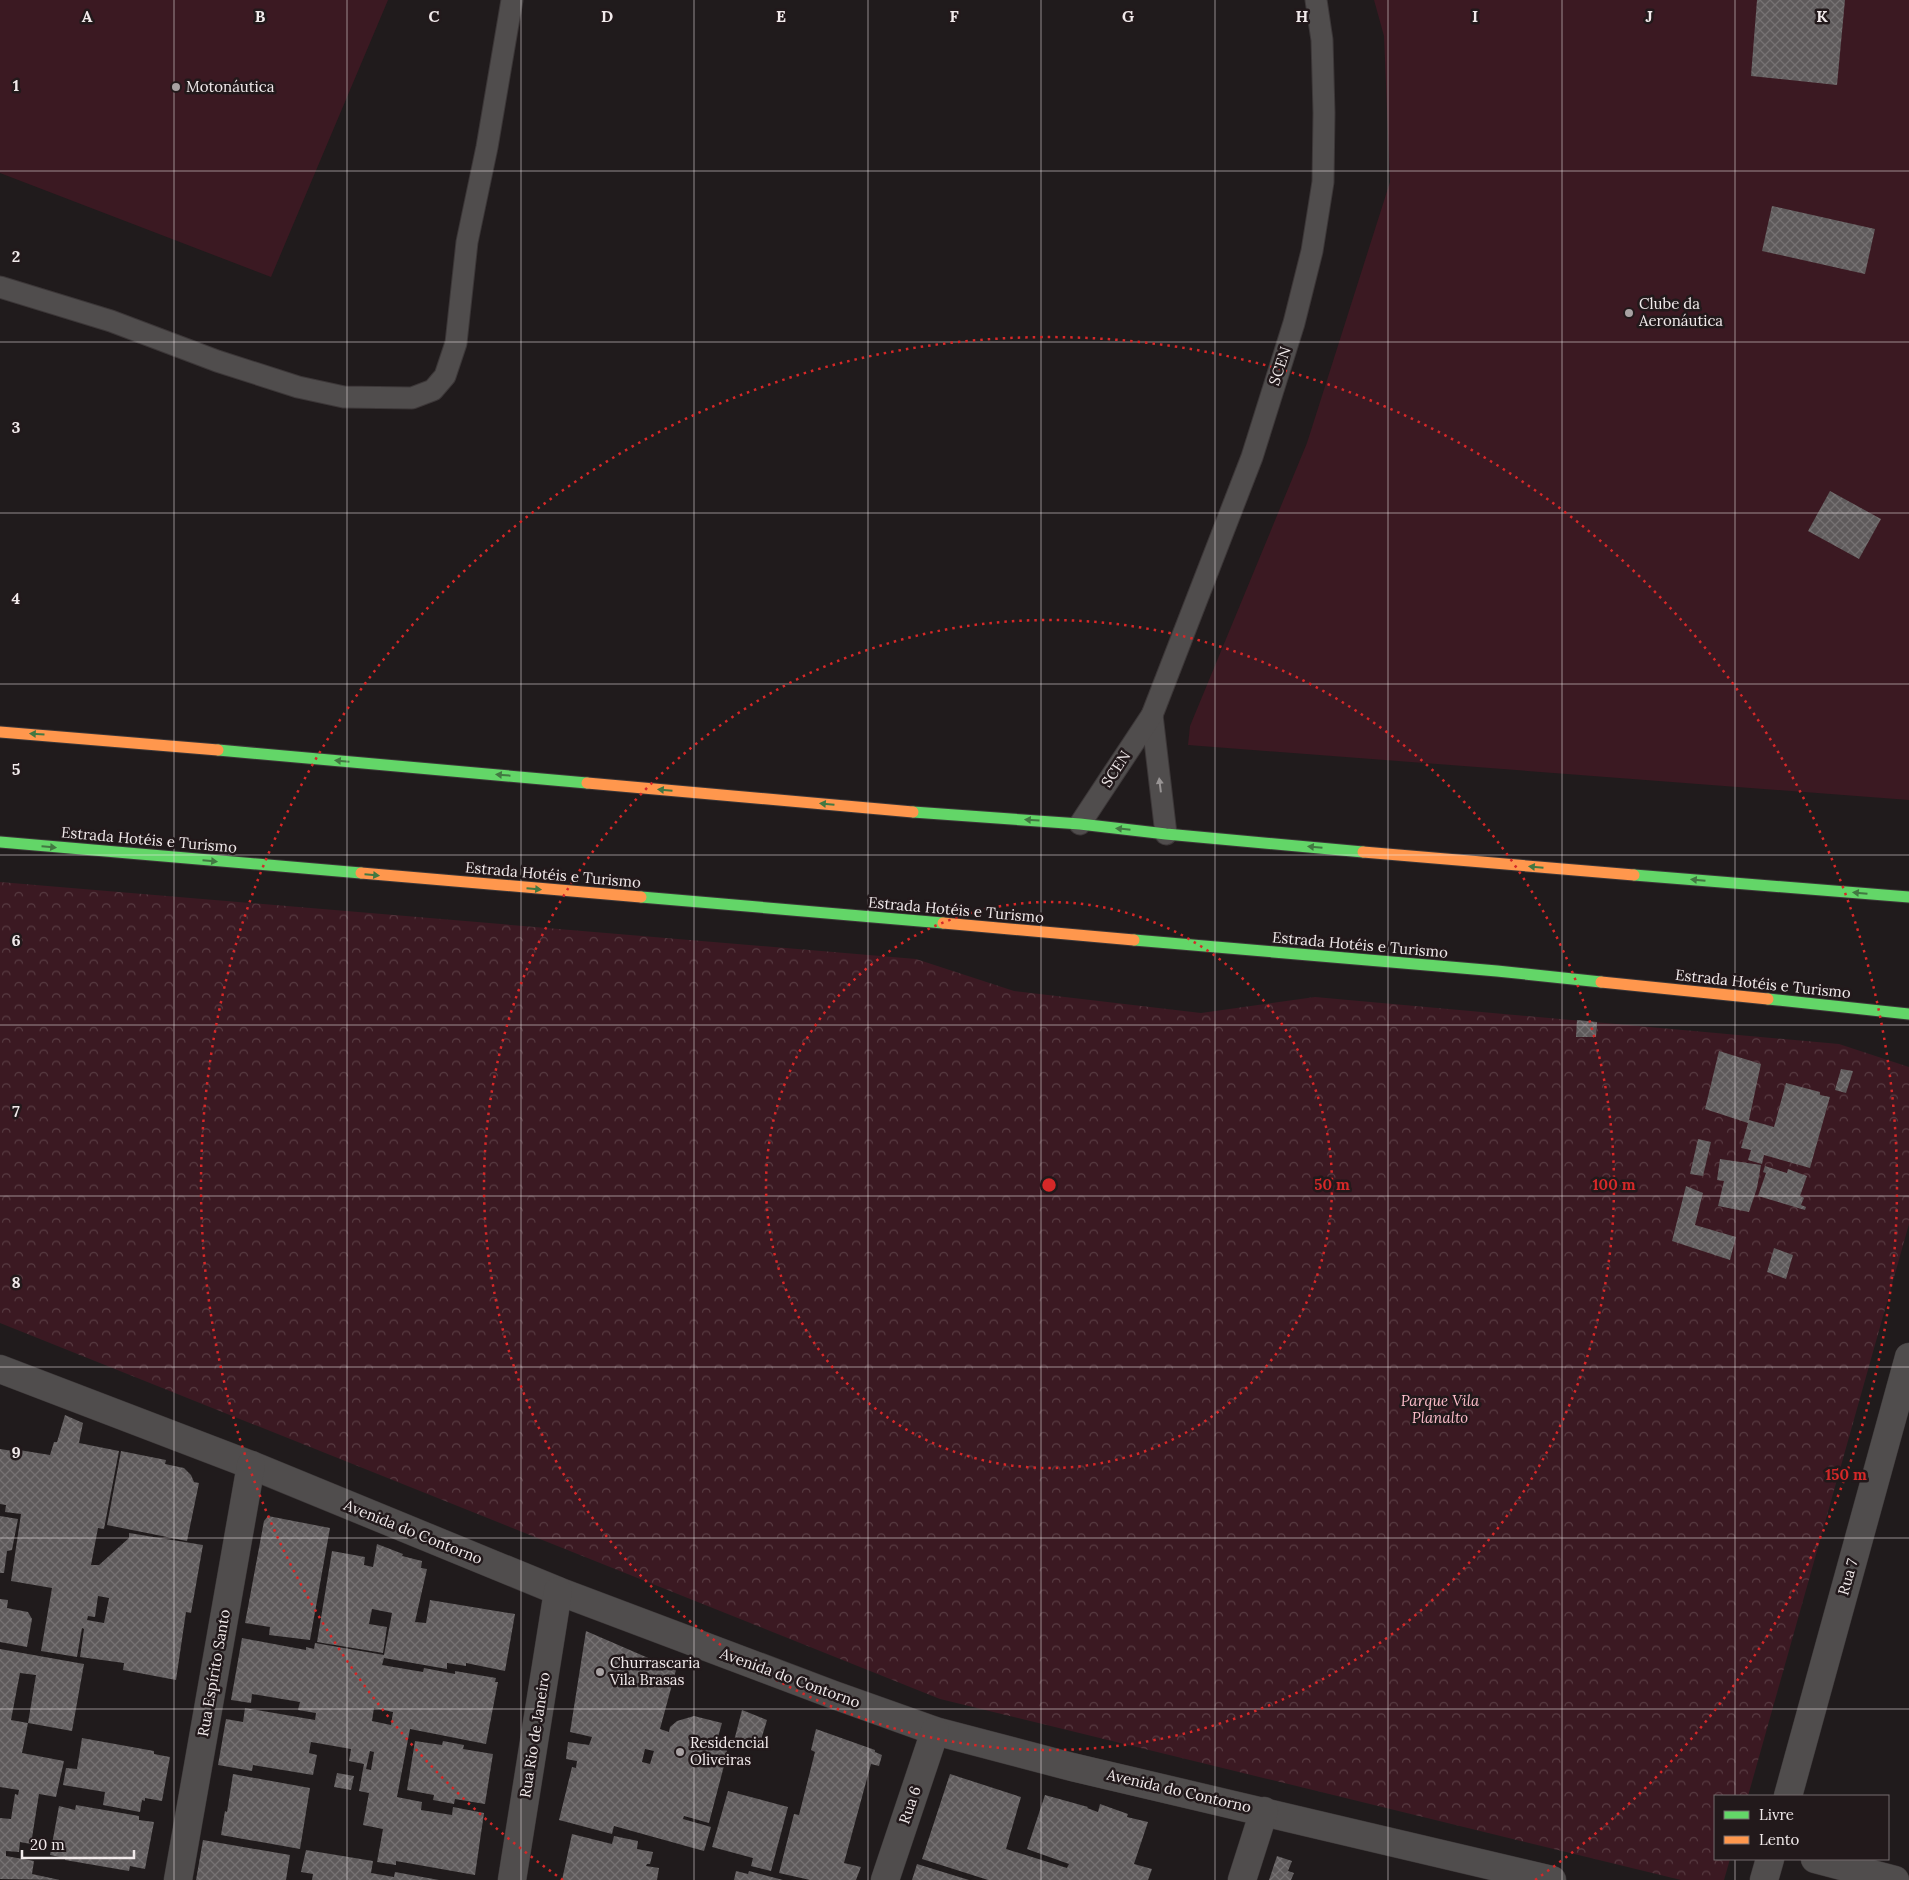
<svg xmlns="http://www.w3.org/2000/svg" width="1909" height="1880" font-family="Lora,serif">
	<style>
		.grass { fill: #3b1922 }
		.park { fill: url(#park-crowns) }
		.building { fill: url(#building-cross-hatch); fill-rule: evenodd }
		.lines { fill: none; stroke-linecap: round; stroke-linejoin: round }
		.lane-casing { stroke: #3c3738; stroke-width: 23 }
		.street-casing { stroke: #3c3738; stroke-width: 29 }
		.fast-casing { stroke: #3c3738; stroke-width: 13 }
		.slow-casing { stroke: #3c3738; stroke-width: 13 }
		.lane { stroke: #504d4d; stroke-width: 21 }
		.street { stroke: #504d4d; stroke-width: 28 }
		.fast { stroke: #63d668; stroke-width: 11 }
		.slow { stroke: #ff974d; stroke-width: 11 }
		.oneway { fill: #427842 }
		.oneway2 { fill: #989494 }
		.grid { fill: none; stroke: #f1eaeb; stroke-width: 1; stroke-opacity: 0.55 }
		.ring { fill: none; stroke: #d62828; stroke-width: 2.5; stroke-dasharray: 2.5 5 }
		.poi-dot { fill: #a8a2a3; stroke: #22191b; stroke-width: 2 }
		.labels { text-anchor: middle; stroke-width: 5; stroke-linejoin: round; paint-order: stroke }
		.poi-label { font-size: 15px; fill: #f1eaeb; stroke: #22191b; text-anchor: start }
		.street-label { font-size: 15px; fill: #f1eaeb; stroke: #22191b }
		.park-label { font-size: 15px; font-style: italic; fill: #fcbdca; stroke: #22191b }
		.grid-label { font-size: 16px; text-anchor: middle; font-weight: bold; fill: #f1eaeb; stroke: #22191b; stroke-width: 5; stroke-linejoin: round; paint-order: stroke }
		.centre { fill: #d62828; stroke: #22191b; stroke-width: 2.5 }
		.ring-label { font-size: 15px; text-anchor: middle; font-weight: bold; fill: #d62828; stroke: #22191b; stroke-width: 5; stroke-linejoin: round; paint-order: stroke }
	</style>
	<defs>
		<pattern id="park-crowns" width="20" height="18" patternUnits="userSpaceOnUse" patternTransform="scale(1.25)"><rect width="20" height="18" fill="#3b1922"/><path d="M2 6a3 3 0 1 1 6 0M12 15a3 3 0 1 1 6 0" fill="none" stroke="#583b42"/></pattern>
		<pattern id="building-cross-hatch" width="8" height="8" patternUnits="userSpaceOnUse" patternTransform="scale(1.25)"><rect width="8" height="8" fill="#5e5a5b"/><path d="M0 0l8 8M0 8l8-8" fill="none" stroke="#767273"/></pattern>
	</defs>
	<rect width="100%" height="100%" fill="#201b1c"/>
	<!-- grass -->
	<g class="grass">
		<polygon points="0,0 388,0 271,277 0,173"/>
		<polygon points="1374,0 1909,0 1909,800 1188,745 1190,726 1307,443 1390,182 1384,36"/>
	</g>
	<!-- park -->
	<polygon class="park" points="0,882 916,959 1014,991 1201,1013 1315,997 1839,1044 1909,1067 1909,1224 1748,1796 1715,1796 1715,1859 1730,1859 1724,1880 1681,1880 940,1699 0,1323"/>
	<!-- building -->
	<g class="building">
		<polygon points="1757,0 1845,0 1837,85 1751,76"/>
		<polygon points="1772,206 1875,229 1865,274 1762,251"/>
		<polygon points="1830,491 1881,519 1859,559 1808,531"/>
		<polygon points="1577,1020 1597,1022 1596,1037 1576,1037"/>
		<polygon points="1719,1051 1761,1064 1749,1120 1774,1127 1786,1083 1820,1092 1820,1095 1830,1097 1810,1168 1764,1155 1762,1164 1748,1160 1751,1150 1741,1148 1748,1123 1705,1109"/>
		<polygon points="1841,1069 1853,1071 1846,1093 1835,1090"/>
		<polygon points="1698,1139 1711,1142 1703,1176 1690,1174"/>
		<polygon points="1720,1159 1761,1165 1757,1188 1749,1212 1718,1206 1724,1181 1717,1180"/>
		<polygon points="1765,1166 1787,1173 1788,1169 1807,1176 1800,1196 1804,1198 1801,1205 1806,1207 1805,1210 1758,1196 1766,1173 1763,1172"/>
		<polygon points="1686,1186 1703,1193 1695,1225 1736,1237 1730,1260 1672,1241"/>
		<polygon points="1774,1248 1793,1255 1786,1279 1767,1272"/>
		<path d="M65,1415L83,1423L79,1443L119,1451L104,1529L98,1528L91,1565H99L129,1538V1533L203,1545L191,1613L186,1612L176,1680L123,1670L124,1663L80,1657L84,1629L82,1628L77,1657L41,1651L52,1588L11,1581L21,1514L5,1512L6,1505L0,1504V1449L13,1451V1449L50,1455L54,1442H57ZM98,1596L109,1598L104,1623L87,1620L88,1616L95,1617Z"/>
		<polygon points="121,1451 166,1460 165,1464 184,1468 191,1475 194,1482 199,1483 187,1541 107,1525"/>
		<polygon points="0,1516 18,1519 12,1550 7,1551 4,1573 0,1573"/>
		<polygon points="268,1516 330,1528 310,1640 269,1635 270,1627 245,1623 264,1521"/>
		<path d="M377,1544L403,1554L402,1556L422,1561L421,1568L427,1569L415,1622L426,1623L430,1600L515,1614L505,1671L466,1663V1666L447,1663V1669L384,1658L382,1665L423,1672L424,1668L455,1674V1671L496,1678L495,1682H498L486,1744L410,1729L397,1797L422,1802L421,1810L452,1815L453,1807L484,1813L475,1875L396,1861V1865L377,1862L383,1829L363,1825L369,1793L359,1791L364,1764L349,1761L351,1749L311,1742L309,1753L317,1755L313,1775L253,1765L252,1771L218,1765L226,1719L243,1722L245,1708L315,1720L316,1713L298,1710L300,1702L252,1694L251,1703L231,1700L242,1638L306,1650V1647L314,1649L315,1643L384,1655L392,1613L372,1609L369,1624L387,1627L383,1653L317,1642L332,1551L365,1557L364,1565L373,1567ZM374,1708L393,1712L391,1725L372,1721ZM370,1751L374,1752L371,1770L366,1769Z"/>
		<polygon points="0,1599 8,1600 7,1608 28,1612 32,1619 27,1647 0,1642"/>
		<path d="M586,1631L676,1670L660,1729L669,1732L670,1727L677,1721L694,1716L722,1723L718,1737L723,1742L727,1751L728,1761L725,1762L709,1823L684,1816L683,1819L711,1827L704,1851L614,1826L612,1834L559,1820L572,1767L576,1768L577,1761L566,1759L568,1742L589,1745L592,1737L570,1732ZM645,1749L654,1751L650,1764L642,1762Z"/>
		<path d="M0,1649L84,1664L72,1731L28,1723L22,1753L64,1761L56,1797L39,1794L31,1844L20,1842L19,1852L6,1851V1856L34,1861L32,1874L60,1880L0,1879V1818L11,1819L15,1794L18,1795L19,1790L0,1787ZM20,1673L36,1675L28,1723L11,1720Z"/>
		<polygon points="742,1710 767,1720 758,1750 734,1741"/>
		<polygon points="816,1729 875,1750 875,1752 882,1755 879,1766 871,1764 844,1863 861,1867 856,1880 810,1880 779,1873 794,1814 799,1815 815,1752 811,1750"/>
		<polygon points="82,1738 154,1751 154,1754 170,1757 162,1801 145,1798 145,1801 142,1800 140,1812 103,1805 105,1792 63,1785 66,1768 77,1769"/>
		<polygon points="415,1741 442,1745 443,1741 464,1745 463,1749 493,1754 485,1804 455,1799 454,1804 433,1800 434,1795 407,1790"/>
		<polygon points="337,1773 354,1776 351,1790 334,1787"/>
		<polygon points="233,1774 310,1788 300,1849 221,1835 225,1811 227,1812"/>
		<polygon points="950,1774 1021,1797 1006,1849 1067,1868 1069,1864 1027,1849 1045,1795 1088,1807 1087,1808 1098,1812 1100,1804 1128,1814 1127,1817 1148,1822 1134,1864 1152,1869 1148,1880 988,1880 922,1859"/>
		<polygon points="728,1791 788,1807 771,1871 751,1866 753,1858 712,1847"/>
		<polygon points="76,1805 139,1816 139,1820 154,1822 145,1869 130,1866 129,1871 65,1860 65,1858 50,1855 59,1806 75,1810"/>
		<polygon points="572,1834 612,1844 614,1836 638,1841 637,1849 653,1852 650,1864 647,1864 646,1866 659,1868 657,1880 562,1880"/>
		<polygon points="203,1840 290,1855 286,1880 196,1880"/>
		<polygon points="306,1850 373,1861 371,1873 394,1877 395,1872 439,1880 312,1880 313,1874 301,1872"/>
		<polygon points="1277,1856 1292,1861 1288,1871 1294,1873 1291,1880 1269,1880"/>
		<polygon points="917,1864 969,1880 912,1880"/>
		<polygon points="736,1871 748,1874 749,1871 783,1880 734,1880"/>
	</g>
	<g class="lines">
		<!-- lane casing -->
		<g class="lane-casing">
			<g id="lane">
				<polyline points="0,287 111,321 217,361 298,387 344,397 412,398 433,390 445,376 456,343 467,242 487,147 512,0"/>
				<polyline points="1152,715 1166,834"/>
				<polyline points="1080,824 1152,715 1252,457 1294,323 1312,251 1323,182 1324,113 1322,40 1316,0"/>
			</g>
		</g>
		<!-- street casing -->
		<g class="street-casing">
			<g id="street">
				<polyline points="0,1369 251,1465 558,1591 834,1695 935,1731 1072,1767 1552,1880"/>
				<polyline points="1788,1796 1909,1357"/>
				<polyline points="1815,1859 1895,1880"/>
				<polyline points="178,1880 251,1465"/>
				<polyline points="512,1880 558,1591"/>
				<polyline points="885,1880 935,1731"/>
				<polyline points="1242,1880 1264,1811"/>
				<polyline points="1764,1880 1770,1859"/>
			</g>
		</g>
		<!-- fast casing -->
		<g class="fast-casing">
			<g id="fast">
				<polyline points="218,750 587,783"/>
				<polyline points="913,812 1080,824 1166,834 1363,852"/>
				<polyline points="0,842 361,873"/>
				<polyline points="1634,875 1909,897"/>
				<polyline points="641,897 943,923"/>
				<polyline points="1134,940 1497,971 1601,982"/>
				<polyline points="1768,999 1909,1014"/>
			</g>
		</g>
		<!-- slow casing -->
		<g class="slow-casing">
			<g id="slow">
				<polyline points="0,732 218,750"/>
				<polyline points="587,783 913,812"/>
				<polyline points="1363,852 1634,875"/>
				<polyline points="361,873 641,897"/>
				<polyline points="943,923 1134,940"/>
				<polyline points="1601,982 1768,999"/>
			</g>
		</g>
		<!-- lane -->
		<use href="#lane" class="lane"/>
		<!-- street -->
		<use href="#street" class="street"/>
		<!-- fast -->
		<use href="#fast" class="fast"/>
		<!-- slow -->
		<use href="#slow" class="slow"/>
	</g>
	<!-- one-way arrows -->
	<defs><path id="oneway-solid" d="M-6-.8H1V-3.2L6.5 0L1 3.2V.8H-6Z" transform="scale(1.25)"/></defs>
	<g class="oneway">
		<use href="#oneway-solid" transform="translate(37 734) rotate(-177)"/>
		<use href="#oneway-solid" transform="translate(342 761) rotate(-175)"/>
		<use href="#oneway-solid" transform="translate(503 775) rotate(-175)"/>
		<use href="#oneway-solid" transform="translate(665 790) rotate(-175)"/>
		<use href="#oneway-solid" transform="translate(827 804) rotate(-175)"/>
		<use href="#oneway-solid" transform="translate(1032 820) rotate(-176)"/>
		<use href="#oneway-solid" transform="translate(1123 829) rotate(-174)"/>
		<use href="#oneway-solid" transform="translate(49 847) rotate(5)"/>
		<use href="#oneway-solid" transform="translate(1315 847) rotate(-175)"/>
		<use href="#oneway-solid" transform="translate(210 861) rotate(5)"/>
		<use href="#oneway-solid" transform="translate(1536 867) rotate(-175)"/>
		<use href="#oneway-solid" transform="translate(372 875) rotate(5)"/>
		<use href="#oneway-solid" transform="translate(1698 880) rotate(-175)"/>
		<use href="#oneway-solid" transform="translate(534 889) rotate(5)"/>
		<use href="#oneway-solid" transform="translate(1860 893) rotate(-175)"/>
	</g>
	<use class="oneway2" href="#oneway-solid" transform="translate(1160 785) rotate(-97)"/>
	<!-- grid -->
	<path class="grid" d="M174,0V1880M347,0V1880M521,0V1880M694,0V1880M868,0V1880M1041,0V1880M1215,0V1880M1388,0V1880M1562,0V1880M1735,0V1796M0,171H1909M0,342H1909M0,513H1909M0,684H1909M0,855H1909M0,1025H1909M0,1196H1909M0,1367H1909M0,1538H1909M0,1709H1909M1735,1859V1880"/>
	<!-- distance rings -->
	<g class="ring">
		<circle cx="1049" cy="1185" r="283"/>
		<circle cx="1049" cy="1185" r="565"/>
		<path d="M563 1880A848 848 0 1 1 1535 1880"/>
	</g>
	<!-- markers -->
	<g class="poi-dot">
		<circle cx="176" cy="87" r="5"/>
		<circle cx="1629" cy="313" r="5"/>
		<circle cx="600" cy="1672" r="5"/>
		<circle cx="680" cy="1752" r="5"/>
	</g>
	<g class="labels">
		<!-- poi labels -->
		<g class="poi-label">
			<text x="186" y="92">Motonáutica</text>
			<text x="1639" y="309">Clube da<tspan x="1639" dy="17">Aeronáutica</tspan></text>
			<text x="610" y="1668">Churrascaria<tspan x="610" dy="17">Vila Brasas</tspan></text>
			<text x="690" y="1748">Residencial<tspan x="690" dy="17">Oliveiras</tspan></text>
		</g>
		<!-- street labels -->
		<g class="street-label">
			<text transform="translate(1280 366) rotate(-72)" y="5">SCEN</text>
			<text transform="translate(1116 769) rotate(-57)" y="5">SCEN</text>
			<text transform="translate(149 840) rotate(5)" y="5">Estrada Hotéis e Turismo</text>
			<text transform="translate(553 875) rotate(5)" y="5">Estrada Hotéis e Turismo</text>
			<text transform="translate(956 910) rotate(5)" y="5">Estrada Hotéis e Turismo</text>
			<text transform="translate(1360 945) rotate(5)" y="5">Estrada Hotéis e Turismo</text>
			<text transform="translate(1763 984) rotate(6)" y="5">Estrada Hotéis e Turismo</text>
			<text transform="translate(413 1532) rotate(22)" y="5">Avenida do Contorno</text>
			<text transform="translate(1848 1577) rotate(-74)" y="5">Rua 7</text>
			<text transform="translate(214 1673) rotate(-80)" y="5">Rua Espírito Santo</text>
			<text transform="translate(790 1678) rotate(20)" y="5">Avenida do Contorno</text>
			<text transform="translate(535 1735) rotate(-81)" y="5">Rua Rio de Janeiro</text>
			<text transform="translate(1179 1791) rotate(13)" y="5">Avenida do Contorno</text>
			<text transform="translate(910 1805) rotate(-71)" y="5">Rua 6</text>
		</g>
		<!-- park labels -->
		<g class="park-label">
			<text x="1440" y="1406">Parque Vila<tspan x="1440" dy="17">Planalto</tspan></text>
		</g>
	</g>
	<g class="grid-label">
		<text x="87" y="22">A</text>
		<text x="260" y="22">B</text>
		<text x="434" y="22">C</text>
		<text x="607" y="22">D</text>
		<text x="781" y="22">E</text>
		<text x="954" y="22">F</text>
		<text x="1128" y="22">G</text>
		<text x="1302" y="22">H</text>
		<text x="1475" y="22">I</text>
		<text x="1649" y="22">J</text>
		<text x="1822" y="22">K</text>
		<text x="16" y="91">1</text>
		<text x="16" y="262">2</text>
		<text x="16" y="433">3</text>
		<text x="16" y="604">4</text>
		<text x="16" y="775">5</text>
		<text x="16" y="946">6</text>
		<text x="16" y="1117">7</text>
		<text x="16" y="1288">8</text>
		<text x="16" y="1458">9</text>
	</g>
	<circle cx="1049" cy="1185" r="8" class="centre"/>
	<g class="ring-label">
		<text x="1332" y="1190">50 m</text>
		<text x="1614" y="1190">100 m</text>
		<text x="1846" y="1480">150 m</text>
	</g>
	<!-- legend -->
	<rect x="1714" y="1795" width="175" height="65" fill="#22191b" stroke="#756d6e"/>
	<rect x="1724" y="1811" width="25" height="8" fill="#63d668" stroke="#756d6e"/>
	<text x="1759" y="1820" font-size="15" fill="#f1eaeb">Livre</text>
	<rect x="1724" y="1836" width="25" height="8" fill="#ff974d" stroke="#756d6e"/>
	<text x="1759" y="1845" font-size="15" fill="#f1eaeb">Lento</text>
	<!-- scale -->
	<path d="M22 1850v8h112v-8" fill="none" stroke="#f1eaeb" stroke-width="2.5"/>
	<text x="30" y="1850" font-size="15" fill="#f1eaeb" stroke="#22191b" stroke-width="4" paint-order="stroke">20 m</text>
</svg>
